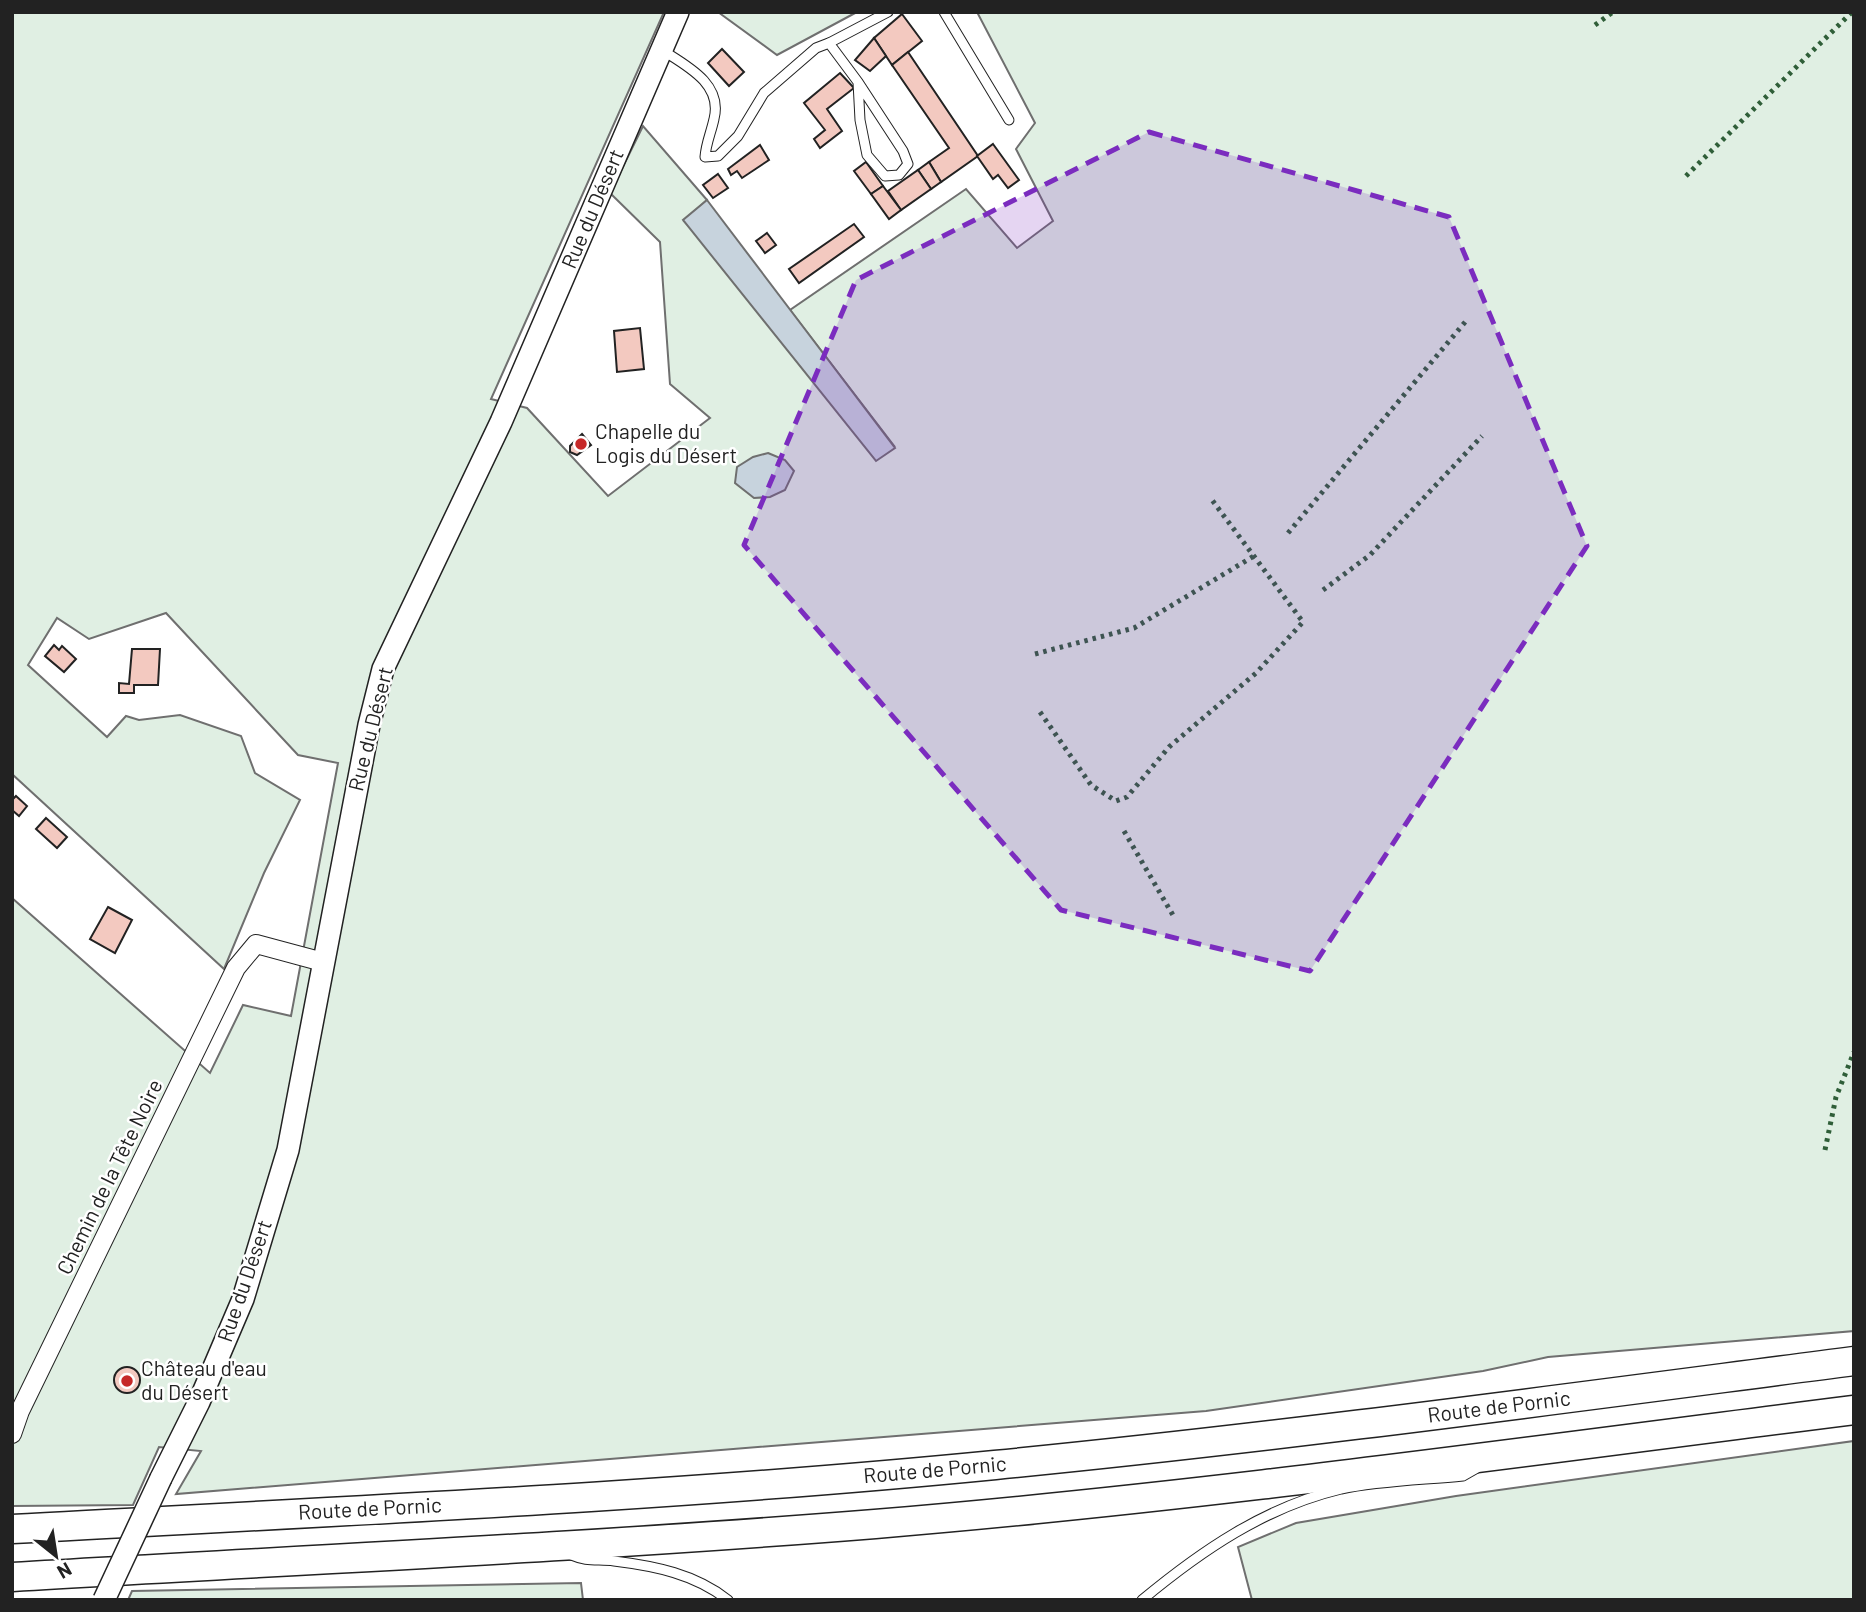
<svg xmlns="http://www.w3.org/2000/svg" width="1866" height="1612" font-family="Barlow,sans-serif">
	<style>
		.green { fill: #e0efe3; stroke: #6f6f6f; stroke-width: 2 }
		.water { fill: #c7d3dd; stroke: #6f6f6f; stroke-width: 2 }
		.building { fill: #f3c9c0; stroke: #222; stroke-width: 2 }
		.lines { fill: none; stroke-linecap: round; stroke-linejoin: round }
		.service-casing { stroke: #222; stroke-width: 11 }
		.minor-casing { stroke: #222; stroke-width: 20 }
		.tertiary-casing { stroke: #222; stroke-width: 24 }
		.trunk-casing { stroke: #222; stroke-width: 31 }
		.service { stroke: #fff; stroke-width: 9 }
		.minor { stroke: #fff; stroke-width: 18 }
		.tertiary { stroke: #fff; stroke-width: 21 }
		.trunk { stroke: #fff; stroke-width: 28 }
		.tertiary-bridge-casing { stroke: #222; stroke-width: 24; stroke-linecap: butt }
		.tertiary-bridge { stroke: #fff; stroke-width: 21 }
		.hedge { stroke: #2f5e38; stroke-width: 5; stroke-dasharray: 3.5 5; stroke-linecap: butt }
		.marked { fill: #7b2cbf; fill-opacity: 0.2; stroke: #7b2cbf; stroke-width: 5; stroke-dasharray: 14 9; stroke-linejoin: round }
		.poi-dot { fill: #c62828; stroke: #fff; stroke-width: 2.5 }
		.labels { text-anchor: middle; stroke-width: 5; stroke-linejoin: round; paint-order: stroke }
		.street-label { font-size: 21px; fill: #222; stroke: #fff }
		.poi-label { font-size: 21px; fill: #222; stroke: #fff; text-anchor: start }
	</style>
	<rect width="100%" height="100%" fill="#fff"/>
	<!-- green -->
	<g class="green">
		<polygon points="12,12 664,12 491,399 527,408 608,496 710,418 670,384 660,242 610,193 643,126 707,200 684,221 895,447 790,310 966,189 1017,248 1053,221 1016,149 1035,123 977,12 1854,12 1854,1331 1548,1357 1483,1371 1206,1411 176,1494 201,1451 159,1447 133,1505 12,1506 12,898 210,1073 243,1005 291,1016 338,763 298,755 166,613 89,639 57,618 28,665 107,737 126,716 139,720 180,715 241,736 255,773 300,800 264,873 224,969 12,774"/>
		<polygon points="718,12 857,12 777,55"/>
		<polygon points="1854,1441 1854,1600 1252,1600 1238,1547 1296,1523 1456,1496"/>
		<polygon points="581,1583 583,1600 128,1600 132,1591"/>
	</g>
	<!-- water -->
	<g class="water">
		<polygon points="707,200 895,448 876,461 683,220"/>
		<polygon points="768,453 785,460 794,471 785,490 770,497 754,498 735,483 737,467 753,457"/>
	</g>
	<!-- building -->
	<g class="building">
		<polygon points="902,14 922,41 892,65 874,38"/>
		<polygon points="874,38 886,56 870,71 855,60"/>
		<polygon points="722,49 744,72 729,86 708,63"/>
		<polygon points="908,52 978,156 941,182 929,162 949,148 892,65"/>
		<polygon points="840,73 854,88 827,109 842,131 820,148 814,139 825,130 804,103"/>
		<polygon points="993,144 1019,180 1008,188 998,175 993,179 977,156"/>
		<polygon points="760,145 769,160 742,178 737,171 731,175 728,169"/>
		<polygon points="866,162 883,186 871,194 854,171"/>
		<polygon points="929,162 941,182 931,189 918,170"/>
		<polygon points="918,170 931,189 901,210 888,191"/>
		<polygon points="718,174 728,188 713,198 703,185"/>
		<polygon points="883,186 901,210 889,219 871,194"/>
		<polygon points="854,224 864,237 799,283 789,269"/>
		<polygon points="767,233 776,245 765,253 756,241"/>
		<polygon points="640,328 644,369 617,372 614,331"/>
		<polygon points="582,434 591,445 577,455 570,452 570,446"/>
		<polygon points="54,645 59,650 62,646 76,659 64,672 45,656"/>
		<polygon points="132,649 160,649 158,685 134,685 134,693 119,693 119,683 129,684"/>
		<polygon points="16,796 27,806 19,816 12,810 12,800"/>
		<polygon points="46,818 67,837 57,848 36,829"/>
		<polygon points="108,907 132,920 115,953 90,939"/>
		<circle cx="127" cy="1380" r="13"/>
	</g>
	<g class="lines">
		<!-- service casing -->
		<g class="service-casing">
			<g id="service">
				<polyline points="944,12 1009,120"/>
				<polyline points="829,43 888,12"/>
				<path d="M662,50C687,66 723,84 714,119C711,133 706,143 705,157L718,156L738,136L764,93L816,48L829,43L858,82L860,120L867,155L885,176L899,175L908,164L903,151L858,82"/>
				<path d="M571,1555C587,1562 597,1559 614,1561C655,1566 695,1574 728,1600"/>
				<path d="M1142,1600C1201,1551 1265,1507 1341,1489C1380,1481 1423,1480 1463,1476L1477,1468"/>
			</g>
		</g>
		<!-- minor casing -->
		<g class="minor-casing">
			<polyline id="minor" points="12,1434 20,1411 236,968 256,944 323,962"/>
		</g>
		<!-- tertiary casing -->
		<g class="tertiary-casing">
			<polyline id="tertiary" points="161,1478 199,1402 243,1299 288,1150 369,725 383,669 501,422 678,12"/>
		</g>
		<!-- trunk casing -->
		<g class="trunk-casing">
			<g id="trunk">
				<path d="M12,1529C340,1511 669,1497 995,1465C1282,1437 1568,1398 1854,1361"/>
				<path d="M12,1577C300,1560 588,1547 875,1524C1202,1497 1528,1451 1854,1410"/>
			</g>
		</g>
		<!-- service -->
		<use href="#service" class="service"/>
		<!-- minor -->
		<use href="#minor" class="minor"/>
		<!-- tertiary -->
		<use href="#tertiary" class="tertiary"/>
		<!-- trunk -->
		<use href="#trunk" class="trunk"/>
		<!-- tertiary-bridge casing -->
		<g class="tertiary-bridge-casing">
			<polyline id="tertiary-bridge" points="104,1600 161,1478"/>
		</g>
		<!-- tertiary-bridge -->
		<use href="#tertiary-bridge" class="tertiary-bridge"/>
		<!-- hedge -->
		<g class="hedge">
			<polyline points="1595,25 1613,12"/>
			<polyline points="1686,176 1852,12"/>
			<polyline points="1288,533 1466,321"/>
			<polyline points="1323,590 1370,555 1482,436"/>
			<polyline points="1035,654 1134,628 1254,556"/>
			<polyline points="1040,712 1091,785 1116,801 1127,797 1169,747 1256,673 1303,622 1212,500"/>
			<polyline points="1124,831 1174,917"/>
			<polyline points="1825,1150 1836,1097 1854,1052"/>
		</g>
	</g>
	<!-- marked area -->
	<path class="marked" d="M1149,132L1449,217L1587,546L1310,971L1061,910L744,545L856,280Z"/>
	<!-- markers -->
	<g class="poi-dot">
		<circle cx="581" cy="444" r="7"/>
		<circle cx="127" cy="1381" r="7"/>
	</g>
	<g class="labels">
		<!-- street labels -->
		<g class="street-label">
			<text transform="translate(593 209) rotate(-67)" y="7">Rue du Désert</text>
			<text transform="translate(371 729) rotate(-76)" y="7">Rue du Désert</text>
			<text transform="translate(110 1177) rotate(-64)" y="7">Chemin de la Tête Noire</text>
			<text transform="translate(245 1281) rotate(-71)" y="7">Rue du Désert</text>
			<text transform="translate(1499 1407) rotate(-7)" y="7">Route de Pornic</text>
			<text transform="translate(935 1470) rotate(-5)" y="7">Route de Pornic</text>
			<text transform="translate(370 1509) rotate(-3)" y="7">Route de Pornic</text>
		</g>
		<!-- poi labels -->
		<g class="poi-label">
			<text x="595" y="439">Chapelle du<tspan x="595" dy="24">Logis du Désert</tspan></text>
			<text x="141" y="1376">Château d'eau<tspan x="141" dy="24">du Désert</tspan></text>
		</g>
	</g>
	<!-- border -->
	<rect width="1866" height="1612" fill="none" stroke="#222222" stroke-width="28"/>
	<!-- north arrow -->
	<g transform="translate(56 1556) rotate(150)" stroke="#ffffff" stroke-width="5" paint-order="stroke">
	<path d="M0-5L12 26L0 18L-12 26Z" fill="#222222"/>
	<text y="-10" font-size="19" font-weight="bold" text-anchor="middle" fill="#222222">N</text>
	</g>
</svg>
